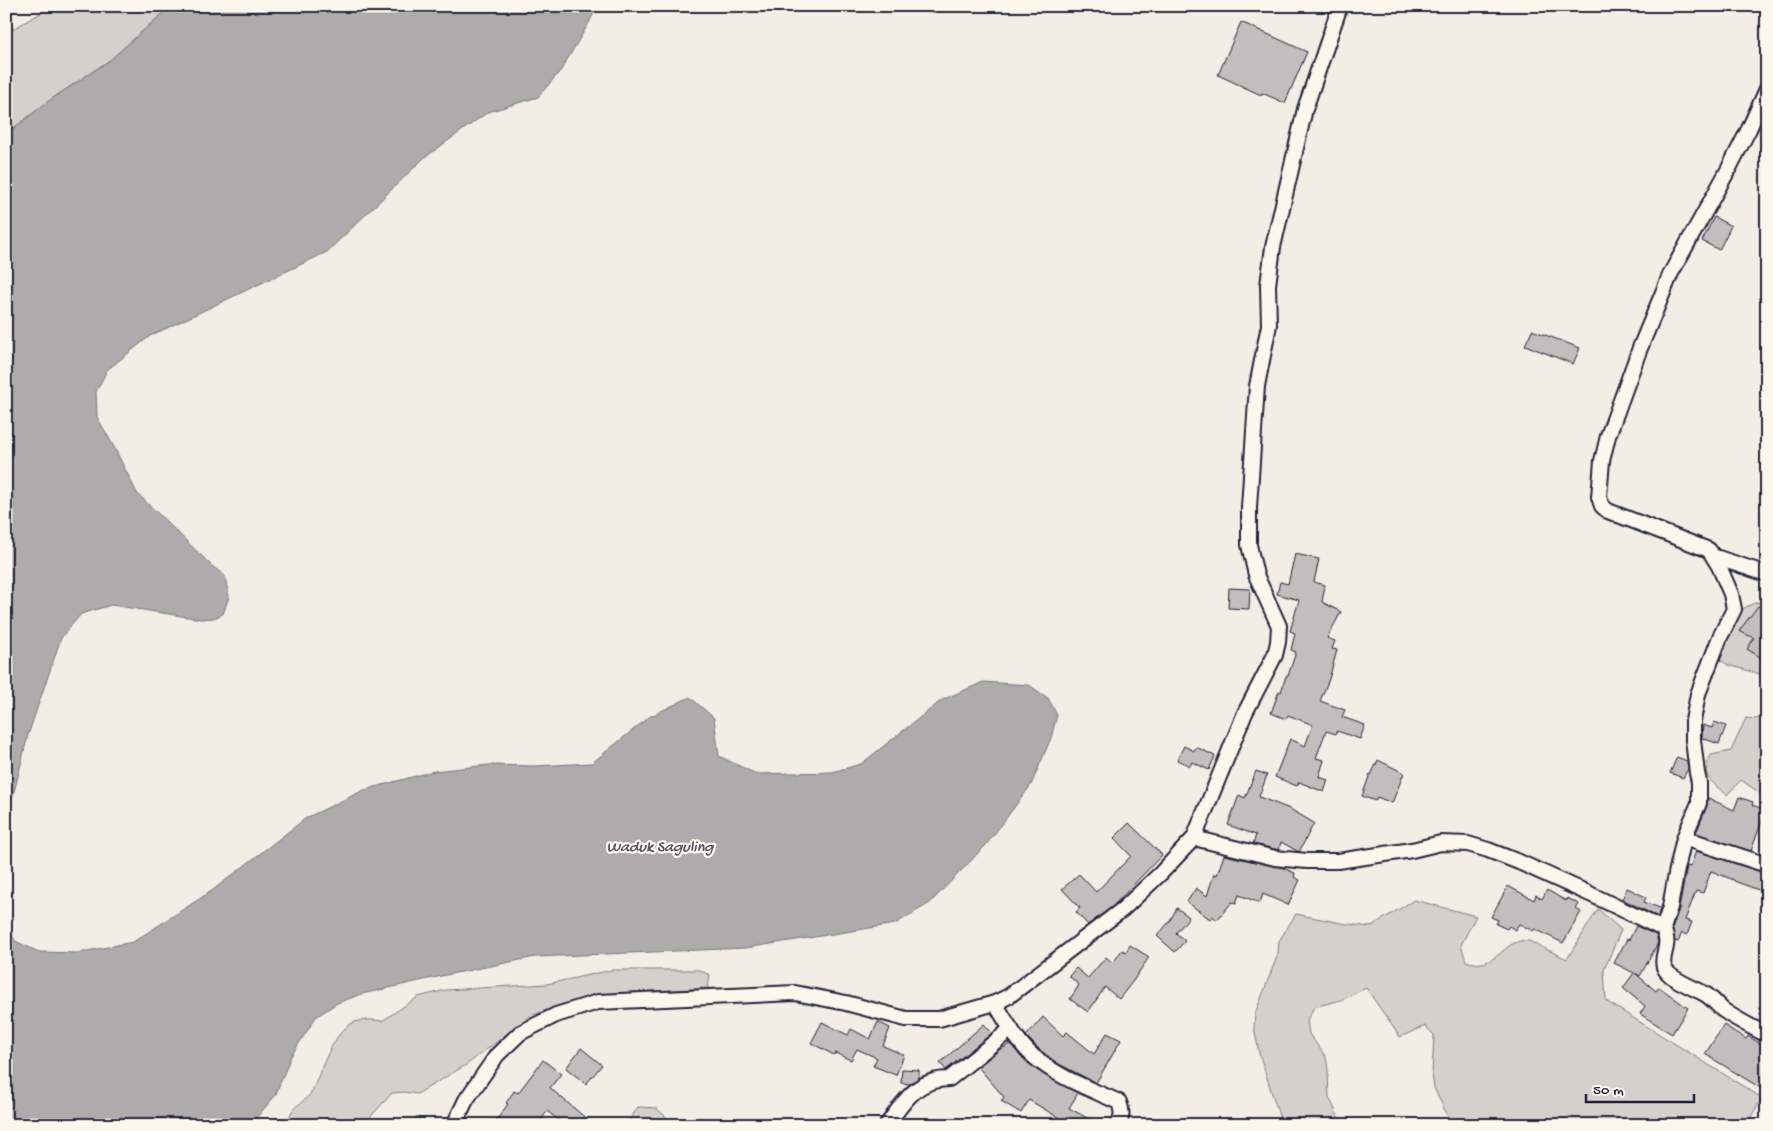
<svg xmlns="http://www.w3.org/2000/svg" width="1773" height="1131" font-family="'Gochi Hand',sans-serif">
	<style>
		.green { fill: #d4d1cc; stroke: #7b7a84 }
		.water { fill: #aeabad; stroke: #76747f }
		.building { fill: #c2bebe; stroke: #22223b }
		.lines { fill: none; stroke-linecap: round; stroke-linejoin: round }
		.minor-casing { stroke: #22223b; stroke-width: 18 }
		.minor { stroke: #fbf7ec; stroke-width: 14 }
		.labels { text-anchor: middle; stroke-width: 4.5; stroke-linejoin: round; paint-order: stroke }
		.water-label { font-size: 16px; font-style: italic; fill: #535263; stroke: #fbf7ec }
	</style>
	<rect width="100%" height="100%" fill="#f2eee5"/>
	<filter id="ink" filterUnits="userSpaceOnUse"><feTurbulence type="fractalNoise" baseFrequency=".02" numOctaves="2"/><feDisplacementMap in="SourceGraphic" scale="10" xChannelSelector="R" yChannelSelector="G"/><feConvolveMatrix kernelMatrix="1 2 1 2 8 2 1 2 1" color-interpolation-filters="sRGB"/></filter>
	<g filter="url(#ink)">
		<!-- green -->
		<g class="green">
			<polygon points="53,6 171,6 110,60 50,100 6,134 6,33"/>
			<path d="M1760,602L1767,607V679L1763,675L1728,665L1708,652C1723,632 1735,606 1760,602Z"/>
			<path d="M1767,711V798L1741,780L1727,795C1712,782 1699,777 1711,755L1731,751L1746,718L1757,719Z"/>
			<path d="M1414,900L1476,916L1461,945L1466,961C1497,973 1504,936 1529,941L1567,959L1598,909L1621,930L1604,970L1606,1001L1762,1098L1746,1125H1452L1434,1088L1432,1075L1434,1035L1425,1026L1400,1037L1366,988L1341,1000L1314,1007L1307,1020L1309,1034L1326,1057L1328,1070L1329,1097L1342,1125H1282L1259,1053L1254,1027L1255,1014L1278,954L1279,941L1296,914L1341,923L1370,927Z"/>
			<path d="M612,970H699L710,975L708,988L600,994L532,1015L466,1065L417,1094L404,1092L392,1093L363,1125H288C289,1121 289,1116 291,1113C295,1104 308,1100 312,1091C321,1072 333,1030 355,1022C364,1019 373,1020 382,1021L418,997L446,990L547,984Z"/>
			<polygon points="638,1107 656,1108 675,1125 626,1125"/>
		</g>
		<!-- water -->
		<g class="water">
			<polygon points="171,6 597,6 590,21 561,70 538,97 488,112 424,158 327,252 150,336 107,370 96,392 97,417 114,447 137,493 212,566 225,576 229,597 223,614 214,618 201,619 111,605 81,614 61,638 28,735 6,825 6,134 50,100 110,60"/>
			<polygon points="983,682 1029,685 1048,698 1057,715 1051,738 1031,785 986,845 930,903 895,924 746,948 535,957 446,975 362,994 337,1003 316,1017 291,1056 275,1096 250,1125 6,1125 6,919 15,941 39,952 77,953 133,942 213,890 306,818 364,790 434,771 489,765 535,766 592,763 649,717 690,697 714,718 719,756 756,774 832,772 861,764 942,700"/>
		</g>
		<!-- building -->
		<g class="building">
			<polygon points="1241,22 1307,52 1285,103 1262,93 1261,95 1218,75"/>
			<polygon points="1714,217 1731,226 1719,250 1702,241"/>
			<polygon points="1532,330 1580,348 1573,364 1525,345"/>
			<polygon points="1295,554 1319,559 1314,582 1325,585 1322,602 1341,612 1327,638 1335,641 1332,649 1337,650 1329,679 1320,701 1345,710 1342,717 1365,725 1360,739 1337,731 1336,734 1326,731 1316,758 1324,760 1319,777 1328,780 1324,792 1299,782 1297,786 1275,777 1290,739 1305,746 1313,725 1288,715 1286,719 1271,713 1279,691 1281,692 1286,676 1288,676 1296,652 1291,650 1295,633 1290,631 1299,600 1277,594 1280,582 1288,584"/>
			<polygon points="1229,588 1250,589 1249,609 1228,608"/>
			<polygon points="1758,606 1767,612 1767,632 1762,639 1767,642 1767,646 1760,657 1747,649 1754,638 1739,631"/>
			<polygon points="1714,722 1726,726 1719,744 1702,738 1703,725 1712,728"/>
			<polygon points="1184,746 1194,751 1196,747 1215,756 1209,770 1192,762 1190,766 1177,760"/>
			<polygon points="1677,757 1687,761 1688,769 1683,778 1670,773"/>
			<polygon points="1378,760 1404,773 1392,803 1377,797 1375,801 1362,796 1370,774 1371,775"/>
			<polygon points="1256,771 1267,775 1259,797 1290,809 1314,823 1299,852 1281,842 1279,850 1253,844 1256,835 1228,825 1239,795 1245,798"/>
			<polygon points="1739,797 1753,802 1752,805 1766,810 1751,851 1696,833 1707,806 1708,798 1734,810"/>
			<polygon points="1129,823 1162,855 1112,907 1088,925 1076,912 1080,908 1062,889 1079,874 1096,892 1131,856 1114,838"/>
			<polygon points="1696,851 1767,874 1767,893 1734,881 1734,880 1711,871 1703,893 1696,891 1685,920 1692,922 1687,935 1682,933 1678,942 1675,941 1672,929 1679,909 1687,866 1690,867"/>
			<polygon points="1224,855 1283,868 1295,873 1294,877 1300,880 1288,905 1263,894 1260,903 1239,895 1236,903 1232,902 1217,920 1212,916 1210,919 1187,902 1196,888 1207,896 1214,874 1217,875"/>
			<polygon points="1508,886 1534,900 1536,895 1542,899 1547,890 1566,901 1567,898 1579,904 1576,909 1581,912 1563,943 1535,929 1533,931 1519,924 1515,930 1509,926 1507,929 1496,924 1498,920 1491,917"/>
			<polygon points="1627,888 1646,897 1644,902 1660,908 1658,917 1622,899"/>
			<polygon points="1177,908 1189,917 1176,933 1185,941 1175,952 1157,936 1169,922"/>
			<polygon points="1636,926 1656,935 1658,943 1640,976 1635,973 1656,991 1659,987 1688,1008 1672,1034 1640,1014 1645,1006 1623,988 1634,973 1614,963 1627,939 1629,940"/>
			<polygon points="1130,945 1149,957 1133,981 1119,999 1105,987 1088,1012 1070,999 1079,985 1069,976 1076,968 1088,978 1106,957 1113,963 1122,950 1126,952"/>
			<polygon points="1043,1017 1063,1036 1067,1032 1094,1054 1107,1033 1121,1040 1096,1083 1057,1063 1039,1049 1026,1036"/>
			<polygon points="822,1022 848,1035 851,1029 870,1039 878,1022 890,1028 883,1046 904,1055 896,1075 873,1066 877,1058 857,1049 851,1060 835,1053 834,1055 811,1043"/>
			<polygon points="984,1024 992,1033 946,1070 940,1063"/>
			<polygon points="1724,1025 1746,1039 1748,1036 1767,1048 1767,1092 1705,1054"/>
			<polygon points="1010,1043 1021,1057 1037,1070 1078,1093 1069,1108 1100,1125 1071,1125 1029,1100 1021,1113 1001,1101 1004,1097 978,1067 1003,1047 1004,1048"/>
			<polygon points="581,1048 602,1065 586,1084 566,1068"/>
			<polygon points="543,1060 561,1074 550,1088 594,1125 565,1125 547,1111 538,1125 493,1125 508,1104 506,1103 514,1091 518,1093"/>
			<polygon points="902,1069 919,1070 919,1078 910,1084 901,1083"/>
		</g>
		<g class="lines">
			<!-- minor casing -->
			<g class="minor-casing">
				<g id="minor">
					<polyline points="1715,557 1767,574"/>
					<path d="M1194,838L1275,858L1307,861H1338L1412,850L1441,843L1468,844L1488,850L1519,862L1590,894L1663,929C1672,946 1660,954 1664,967C1668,979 1695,988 1705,994C1712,998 1717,1005 1723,1010C1737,1020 1752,1027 1767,1035"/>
					<polyline points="1684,838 1767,865"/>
					<polyline points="1663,929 1670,907 1676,874 1684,838 1699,803 1699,782 1697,773 1693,740 1693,721 1698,694 1720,637 1734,609 1731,594 1719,566 1709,550 1608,511 1602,506 1599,497 1602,461 1608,436 1640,348 1671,273 1727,172 1749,129 1767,89"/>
					<path d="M995,1003C1006,1021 1017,1042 1033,1056C1057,1077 1090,1089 1119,1102C1122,1111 1123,1116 1118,1125"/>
					<polyline points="454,1125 466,1100 497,1055 520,1033 556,1015 598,1002 795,993 846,1003 906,1019 939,1019 995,1003 1009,996 1123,909 1161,873 1194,838 1245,713 1275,655 1278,642 1279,626 1256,575 1249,545 1249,507 1257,386 1269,325 1268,285 1273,247 1305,109 1340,6"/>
					<path d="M887,1125C904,1101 917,1079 949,1079L1011,1029"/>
				</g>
			</g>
			<!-- minor -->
			<use href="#minor" class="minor"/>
		</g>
	</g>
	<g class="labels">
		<!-- water labels -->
		<g class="water-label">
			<text x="660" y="851">Waduk Saguling</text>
		</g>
	</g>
	<!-- margin -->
	<rect width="1773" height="1131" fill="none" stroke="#fbf7ec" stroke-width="25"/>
	<rect x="12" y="12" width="1748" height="1106" fill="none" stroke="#22223b" stroke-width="2" filter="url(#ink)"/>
	<!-- scale -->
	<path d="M1586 1094v8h108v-8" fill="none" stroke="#22223b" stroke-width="2.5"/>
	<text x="1593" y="1094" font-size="15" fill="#22223b" stroke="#fbf7ec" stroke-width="4" paint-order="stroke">50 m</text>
</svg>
